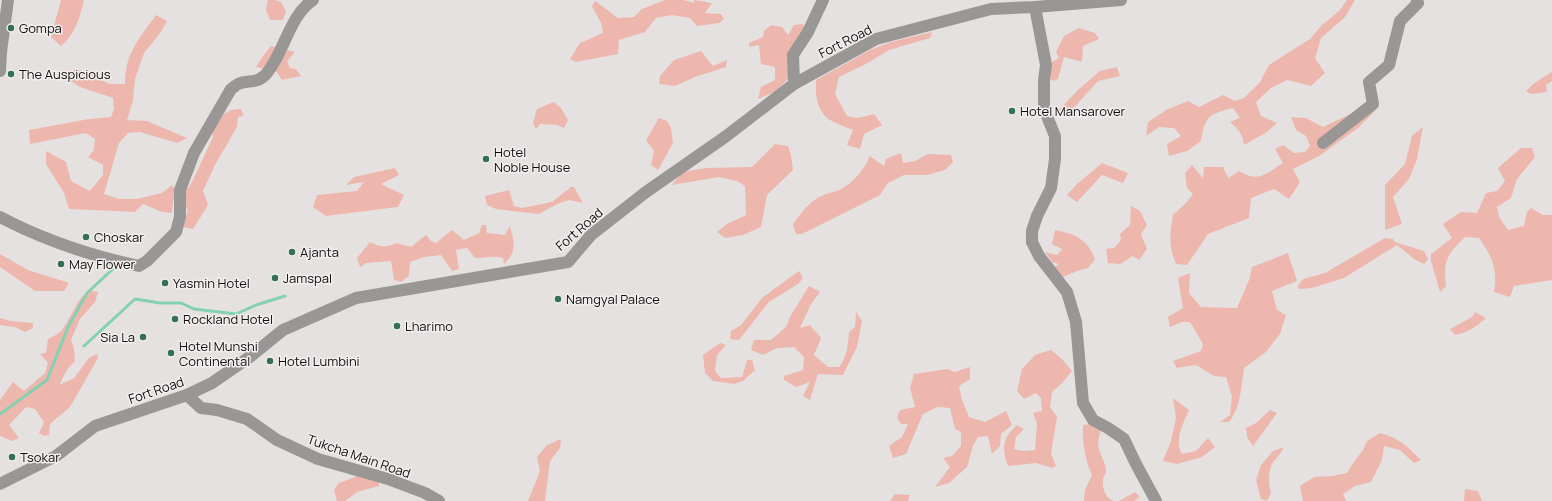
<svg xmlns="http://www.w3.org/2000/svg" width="1552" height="501" font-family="Manrope,sans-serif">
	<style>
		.green { fill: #edb7ae }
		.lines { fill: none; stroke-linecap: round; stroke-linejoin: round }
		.stream { stroke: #84d1b1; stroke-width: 3 }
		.minor { stroke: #989796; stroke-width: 12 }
		.poi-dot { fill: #346f59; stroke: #f3efee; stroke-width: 1.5 }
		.labels { text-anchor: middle; stroke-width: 3; stroke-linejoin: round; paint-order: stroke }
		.poi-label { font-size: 13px; fill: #100e0e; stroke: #f3efee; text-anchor: start }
		.street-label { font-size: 13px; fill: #100e0e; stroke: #f3efee }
	</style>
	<rect width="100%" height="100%" fill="#e6e1e1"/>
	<!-- green -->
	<g class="green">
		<path d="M61,0H84C80,17 75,35 61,46L51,37Z"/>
		<polygon points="268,0 275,0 281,2 286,11 283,20 270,20 266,10"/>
		<polygon points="665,0 683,0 694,3 694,0 712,3 705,13 721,14 724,19 719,23 697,26 690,18 672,15 656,18 645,32 619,40 618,54 576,62 570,59 580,43 603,33 601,23 592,6 595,1 618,18 634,17 642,9"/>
		<path d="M1347,0H1355L1345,17L1321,38L1315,58L1325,73L1311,86L1287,80L1271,88L1256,102L1261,116L1277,123L1267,132L1244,145C1243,134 1238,129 1230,122L1240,118L1233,108C1208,114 1205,117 1201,141L1187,151L1169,156L1167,144L1181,136L1174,128L1159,127L1146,136L1148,122L1168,109L1188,101L1199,107L1223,95L1235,101L1244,98L1260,82L1269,65L1310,39L1322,25L1339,11Z"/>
		<path d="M156,15L167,21L161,32L144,53L135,79L133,100L127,120L147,121L187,138L177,143L140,132L128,133L119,143L104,194L119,199H137L162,193L172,185L175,190L173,202L172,213L162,212L143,204L135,212L69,209L64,193L46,164V151L66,162L71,181L90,191L103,175V165L88,157L94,150L95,139L86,133L30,144L29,130L89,119L111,117L114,109L113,98L80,87L68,79L75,69L90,73L109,84H125C125,53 139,39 156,15Z"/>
		<polygon points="803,24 805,29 790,77 776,91 758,99 761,87 775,80 775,67 761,64 759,45 749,47 749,43 763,37 764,31 771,25 782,27 788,35 794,25"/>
		<polygon points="1079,28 1095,33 1099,39 1083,46 1082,62 1064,57 1058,79 1053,81 1048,77 1050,63 1059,58 1056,52 1064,36"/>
		<path d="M932,32L930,38L889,50L864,65L839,77L835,94L847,116L858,118L874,114L882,125L864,134L860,149L847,145L853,130C845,127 837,124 830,120C817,112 815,94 816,80L870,50L891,42Z"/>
		<polygon points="271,46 295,52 287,61 290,68 296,69 301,76 282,80 276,71 256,67 263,56"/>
		<polygon points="701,51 713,66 727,60 726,67 695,77 675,86 659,84 660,76 674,60"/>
		<polygon points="1117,67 1120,76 1098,81 1070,112 1056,113 1079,89 1100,71"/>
		<polygon points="1552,72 1552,81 1546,85 1547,92 1531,94 1526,91 1533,84"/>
		<polygon points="554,102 561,108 568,120 564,128 557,125 540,124 536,129 533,123 537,109"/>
		<path d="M1371,104L1375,111L1358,128L1319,156L1293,169L1300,182L1289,199L1274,189L1251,198L1249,218L1208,234L1187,265L1176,264C1168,245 1170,234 1173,215L1186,203L1193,194L1187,188L1185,173L1192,165L1203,178L1204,167H1223L1228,178L1239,171C1258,183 1266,174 1283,163L1275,149L1283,145L1294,153L1305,152L1310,146L1306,136L1296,130L1291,117L1306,118L1323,127Z"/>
		<polygon points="241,109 244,116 238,117 237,127 215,165 203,191 208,205 193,229 183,227 188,210 184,202 183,191 189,187 193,180 213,137 212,132 224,114 231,110"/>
		<polygon points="659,118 667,121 671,128 673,143 658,170 651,165 654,151 646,140"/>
		<polygon points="1423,127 1417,159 1409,179 1393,197 1402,224 1385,230 1385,185 1405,164 1412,136"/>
		<polygon points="775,144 788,146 791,156 793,170 767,195 761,227 743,235 725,238 717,232 727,224 746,215 745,186 737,181 719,177 672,185 682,172 706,168 752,167"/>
		<path d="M1521,148H1532L1535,157L1517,179L1511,198L1497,207L1499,217L1508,230L1524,226L1527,212L1531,208L1543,215H1552V280L1514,286L1510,297L1494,292C1498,269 1492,257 1479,238L1465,237C1447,255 1443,259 1446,286L1440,292L1431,261V254L1452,238L1443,224L1461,212L1477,213L1486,193L1497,191L1505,181L1498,168Z"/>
		<path d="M901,153L903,163L915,161L928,154L951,155L953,162L945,170L927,175H904L888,183L880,195L802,234H796L793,224C800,215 806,205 816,199C823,194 832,193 839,190C853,184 864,169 870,156L884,166L886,159Z"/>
		<polygon points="1102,163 1128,173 1123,183 1102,175 1077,202 1067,195 1077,184"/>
		<polygon points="395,168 399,175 381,184 404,195 398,207 326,216 313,207 317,195 357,191 364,182 346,185 354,177"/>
		<polygon points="571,187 574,187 583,203 569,200 557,204 539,214 496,209 487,205 485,196 509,190 514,206 522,208 552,202"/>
		<polygon points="1131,206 1140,211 1147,225 1141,234 1147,249 1139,260 1133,256 1120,264 1108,263 1106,249 1114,248 1121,240 1120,234 1130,225"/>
		<path d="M482,225H486L487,233L505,235L510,226C514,242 518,251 504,264L503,258C493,255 485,258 475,258L467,248L456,250L459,269L452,271L441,255L424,257L410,262L409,276L401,282L394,280L391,261L366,263L360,267L357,258L370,242C379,247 387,248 396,243L411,247L426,235L431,241L436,243L452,230L464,240L479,233Z"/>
		<path d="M1055,230C1076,234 1088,240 1095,259L1088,268L1077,271L1063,277L1053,269L1059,264L1052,262L1045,252L1057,255L1062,249L1052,244Z"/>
		<polygon points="1385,238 1393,239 1395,242 1424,251 1428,259 1424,264 1414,259 1397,245 1344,278 1312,288 1300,289 1297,287 1303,279 1325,273"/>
		<path d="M1288,253L1297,281L1272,291L1277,310L1286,315L1280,334L1266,352L1244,368C1241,387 1241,407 1229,422H1220L1230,415L1232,396L1226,377L1214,376L1196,365L1177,368L1173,361L1201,351L1203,344L1190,322H1182L1170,327L1168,317L1183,308L1178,278L1190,273L1189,293L1201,307L1237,308L1249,280L1252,267Z"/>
		<polygon points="0,254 28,270 69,283 64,291 35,291 0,267"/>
		<polygon points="799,271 803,278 798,284 769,302 739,340 730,339 731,331 741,325 762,298"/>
		<path d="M809,286L820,292L811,304L800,328L810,325L821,338L814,355L828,367H839C847,357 848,345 849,332L855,327L856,312L862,321L857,347L843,375L818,374L810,400L803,396L810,382L796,387L784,380V376L803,370L804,357L794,347L777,348L763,355L751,350L754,340H771L786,327L791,315Z"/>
		<path d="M90,290L98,292L95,302L80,319L71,340L74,349L75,361L67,370L59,385L74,378L89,358L97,354L98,358L70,407L50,424L49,435L44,436L39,433L44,422L35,409L26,407L9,425L19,438L12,441L0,436V400L13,382L24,391L45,373L48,363L40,354L46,353L48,339C52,337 58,334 61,331C72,318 76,298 90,290Z"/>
		<path d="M1475,312L1486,318C1476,327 1467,333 1455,335L1450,329L1472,317Z"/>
		<polygon points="0,318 11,321 33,323 33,328 25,332 15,327 0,325"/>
		<polygon points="720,343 726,345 717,355 715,371 721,378 742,377 747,360 752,360 755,370 743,381 734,384 713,381 705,373 703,355"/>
		<path d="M1051,350L1062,359L1072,371L1062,383L1052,392L1050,407L1057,417L1051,454L1056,466L1052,468L1036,463L1008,466C1001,447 1003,438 1017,425L1024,429L1016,437L1014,449L1023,451L1035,450L1037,424L1033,413L1042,411L1041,398L1036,393L1024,399L1017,391L1022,369L1035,355Z"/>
		<polygon points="970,367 970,379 959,386 962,400 969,417 985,422 1006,411 1012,425 1001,434 1000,446 992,454 988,436 978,437 973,446 967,467 949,483 935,487 950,467 943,458 952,456 961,446 961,432 955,429 950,408 937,407 923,414 906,454 893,458 889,446 902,437 908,424 901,424 897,418 900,410 915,407 910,388 914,374 947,369 955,372"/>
		<path d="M1173,398L1189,410C1183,424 1174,440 1182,454L1196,451L1208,438L1215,447L1202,457L1177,464L1163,461L1171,441L1176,418Z"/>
		<polygon points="1270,410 1277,413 1253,446 1247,437 1246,428 1256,423"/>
		<path d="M1092,424L1101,430C1094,450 1102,451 1106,469C1107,473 1103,476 1103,481C1102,488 1106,499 1114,501H1084L1085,490L1092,475C1085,460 1082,442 1083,425Z"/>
		<path d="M1380,433C1399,438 1407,446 1421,460L1414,463L1400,450L1384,446L1382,460L1371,482L1355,486L1343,494L1346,501H1303L1300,486L1314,477L1332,476L1347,473L1353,463L1363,450L1367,441Z"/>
		<polygon points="561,439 560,448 550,461 545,501 528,501 540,471 537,457 547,445"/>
		<path d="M1284,447C1281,453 1279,455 1274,461C1268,469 1268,483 1271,493L1267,501L1261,499L1256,480L1261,465L1273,451Z"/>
		<polygon points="360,475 379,481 379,486 357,492 345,501 337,501 334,490 339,483"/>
		<polygon points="1465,489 1478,491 1482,501 1464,501"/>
		<polygon points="1135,492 1140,497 1134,501 1119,501"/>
		<polygon points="895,494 910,495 908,501 890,501"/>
	</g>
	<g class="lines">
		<!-- stream -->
		<g class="stream">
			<polyline points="84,346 135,299 160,303 181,303 194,309 236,314 256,305 285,296"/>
			<polyline points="0,414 47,380 68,327 87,293 115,267"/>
		</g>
		<!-- minor -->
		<g class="minor">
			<polyline points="1035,7 1046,65 1044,80 1044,109 1055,136 1055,159 1051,188 1037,216 1032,231 1032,242 1039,256 1067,292 1076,322 1083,403 1093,420 1108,428 1124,439 1136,464 1156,501"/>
			<polyline points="0,71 1,52 8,0"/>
			<polyline points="794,84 793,55 808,32 823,0"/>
			<polyline points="1323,143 1373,104 1369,82 1389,65 1400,21 1418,3 1417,0"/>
			<path d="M0,217C42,239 92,256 139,266L147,261L176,232L180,217V190L194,153L231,89C233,88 236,85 238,84C249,79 257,85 267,73C285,51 289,16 313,0"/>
			<polyline points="187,395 201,408 217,410 247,419 277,440 318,459 388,479 425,493 439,501"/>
			<polyline points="0,484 56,456 95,426 187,395 212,383 251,356 283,330 356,298 568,262 591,235 646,192 725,137 794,84 876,39 991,9 1035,7 1121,0"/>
		</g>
	</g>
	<!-- markers -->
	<g class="poi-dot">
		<circle cx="11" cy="28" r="4"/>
		<circle cx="11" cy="74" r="4"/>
		<circle cx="1012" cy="111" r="4"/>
		<circle cx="486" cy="159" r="4"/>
		<circle cx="86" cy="237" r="4"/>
		<circle cx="292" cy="252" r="4"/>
		<circle cx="61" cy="264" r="4"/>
		<circle cx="275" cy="278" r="4"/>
		<circle cx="165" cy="283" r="4"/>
		<circle cx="558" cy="299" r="4"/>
		<circle cx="175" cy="319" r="4"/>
		<circle cx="397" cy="326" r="4"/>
		<circle cx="143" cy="337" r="4"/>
		<circle cx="171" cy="353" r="4"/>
		<circle cx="270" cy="361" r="4"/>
		<circle cx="12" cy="457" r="4"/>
	</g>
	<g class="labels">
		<!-- poi labels -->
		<g class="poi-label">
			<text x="19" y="33">Gompa</text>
			<text x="19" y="79">The Auspicious</text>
			<text x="1020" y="116">Hotel Mansarover</text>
			<text x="494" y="157">Hotel<tspan x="494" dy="15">Noble House</tspan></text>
			<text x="94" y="242">Choskar</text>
			<text x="300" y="257">Ajanta</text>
			<text x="69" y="269">May Flower</text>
			<text x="283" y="283">Jamspal</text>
			<text x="173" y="288">Yasmin Hotel</text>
			<text x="566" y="304">Namgyal Palace</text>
			<text x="183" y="324">Rockland Hotel</text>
			<text x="405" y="331">Lharimo</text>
			<text x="135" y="342" text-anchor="end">Sia La</text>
			<text x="179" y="351">Hotel Munshi<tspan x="179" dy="15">Continental</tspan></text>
			<text x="278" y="366">Hotel Lumbini</text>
			<text x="20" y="462">Tsokar</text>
		</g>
		<!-- street labels -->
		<g class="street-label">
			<text transform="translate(845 41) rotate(-27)" y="5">Fort Road</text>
			<text transform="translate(579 229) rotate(-41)" y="5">Fort Road</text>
			<text transform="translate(156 390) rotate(-19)" y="5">Fort Road</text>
			<text transform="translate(359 456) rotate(19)" y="5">Tukcha Main Road</text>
		</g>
	</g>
</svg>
